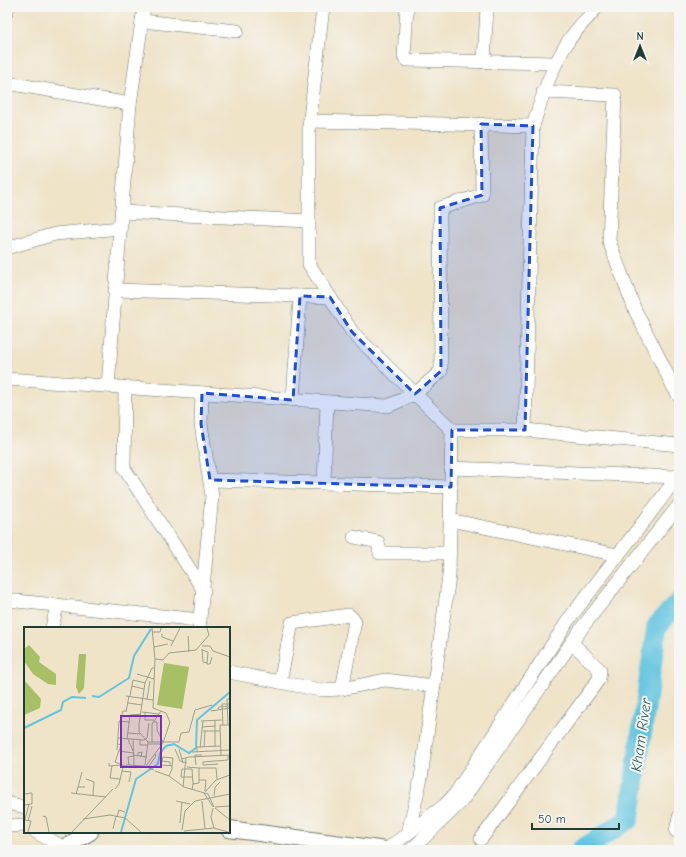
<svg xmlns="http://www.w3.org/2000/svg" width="686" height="857" font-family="'Comic Neue',sans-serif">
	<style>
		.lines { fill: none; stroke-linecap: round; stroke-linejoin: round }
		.river { stroke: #62c5e0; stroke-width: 21 }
		.minor-casing { stroke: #687768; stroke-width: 14 }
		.tertiary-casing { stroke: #687768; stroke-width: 18 }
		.minor { stroke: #fff; stroke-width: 13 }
		.tertiary { stroke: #fff; stroke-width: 16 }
		.marked { fill: #1d4ed8; fill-opacity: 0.2; stroke: #1d4ed8; stroke-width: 3; stroke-dasharray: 8 5; stroke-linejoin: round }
		.labels { text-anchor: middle; stroke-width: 4; stroke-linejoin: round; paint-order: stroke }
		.water-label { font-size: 15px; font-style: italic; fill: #305f5f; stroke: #f6f6f2 }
		.inset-river { fill: none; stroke: #62c5e0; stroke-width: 2 }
		.inset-road { fill: none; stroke: #9ca18d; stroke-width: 1 }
		.view { fill: #7b2cbf; fill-opacity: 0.15; stroke: #7b2cbf; stroke-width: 2 }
		.inset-edge { fill: none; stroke: #1f3d34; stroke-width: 2 }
	</style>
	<rect width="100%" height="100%" fill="#f6f6f2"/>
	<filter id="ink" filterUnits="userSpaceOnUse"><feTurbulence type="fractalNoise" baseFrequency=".025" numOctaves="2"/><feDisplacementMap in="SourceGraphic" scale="8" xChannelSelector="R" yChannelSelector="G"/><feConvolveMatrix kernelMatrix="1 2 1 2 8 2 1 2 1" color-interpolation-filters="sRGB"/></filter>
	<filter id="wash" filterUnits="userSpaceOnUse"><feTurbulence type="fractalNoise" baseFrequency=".012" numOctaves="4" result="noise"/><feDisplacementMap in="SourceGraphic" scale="16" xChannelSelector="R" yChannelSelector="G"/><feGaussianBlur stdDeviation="0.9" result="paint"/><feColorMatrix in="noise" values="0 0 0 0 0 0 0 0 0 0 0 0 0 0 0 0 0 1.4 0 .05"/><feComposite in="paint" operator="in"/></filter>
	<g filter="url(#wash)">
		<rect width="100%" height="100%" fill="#efe3c8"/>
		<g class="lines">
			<!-- river -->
			<polyline class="river" points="581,850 629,819 657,626 679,602"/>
		</g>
	</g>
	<g filter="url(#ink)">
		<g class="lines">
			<!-- minor casing -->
			<g class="minor-casing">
				<g id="minor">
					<polyline points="323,7 309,127 309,264 352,332 452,430 449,576 421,778 408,833"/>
					<polyline points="407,7 404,57 406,60 556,63"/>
					<polyline points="7,11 8,7"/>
					<polyline points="142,21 237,31"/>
					<polyline points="484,62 487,7"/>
					<polyline points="7,83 130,104"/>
					<polyline points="543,92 615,95 609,241 635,310 674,388 679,396"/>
					<polyline points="310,121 533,126"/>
					<polyline points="121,212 309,221"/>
					<polyline points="7,247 10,247 55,234 120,228"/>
					<polyline points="115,290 330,297"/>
					<polyline points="7,379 388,406 415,394 441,371 440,208 482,195 481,124"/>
					<polyline points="108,386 130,104 144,7"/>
					<polyline points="125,388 124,468 204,591"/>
					<polyline points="293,400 300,296"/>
					<polyline points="327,402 324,483 451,487"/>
					<polyline points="452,430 525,430 679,445"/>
					<path d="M525,430L533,126C542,96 552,66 569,40C577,28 588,18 597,7"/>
					<polyline points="451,468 676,477"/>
					<polyline points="210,480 324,483"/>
					<polyline points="450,520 618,555"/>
					<polyline points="354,537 378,542 380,553 449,553"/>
					<polyline points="7,600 200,620"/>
					<polyline points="52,628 57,605"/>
					<polyline points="199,628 212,496 201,424 202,393"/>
					<polyline points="229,672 320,690 342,689 385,680 434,686"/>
					<polyline points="280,682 292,623 349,615 355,621 342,689"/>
					<polyline points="7,803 25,807"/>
					<polyline points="679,817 676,831 679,831"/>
					<polyline points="7,826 25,825"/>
					<polyline points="36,832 64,848"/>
					<polyline points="481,839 599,679 600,670 572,643"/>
					<polyline points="386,850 445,805 455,794 569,619 661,499 679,474"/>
					<polyline points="411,850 461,802 584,625 679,505"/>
				</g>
			</g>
			<!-- tertiary casing -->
			<g class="tertiary-casing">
				<g id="tertiary">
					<polyline points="229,829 386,850"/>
					<polyline points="60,850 90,832"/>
				</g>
			</g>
			<!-- minor -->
			<use href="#minor" class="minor"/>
			<!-- tertiary -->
			<use href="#tertiary" class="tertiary"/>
		</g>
	</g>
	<!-- marked area -->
	<path class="marked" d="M481,124L533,126L525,430H452L451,487L210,480L201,424L202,393L293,400L300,296L330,297L352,332L415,394L441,371L440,208L482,195Z"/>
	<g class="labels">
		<!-- water labels -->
		<g class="water-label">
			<text transform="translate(641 735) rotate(-82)" y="5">Kham River</text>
		</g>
	</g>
	<!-- overview -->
	<g transform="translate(24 627)">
		<rect width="206" height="206" fill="#efe3c8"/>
		<path d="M5,18L16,30L15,35L32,47V58L24,57L9,47L0,34V22Z" fill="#a7bf65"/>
		<path d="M55,27H62L60,61L55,67L52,60ZM0,53L17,72L16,81L0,88Z" fill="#a7bf65"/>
		<path d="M140,36L165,40L158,82L133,78Z" fill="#a7bf65"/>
		<path class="inset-river" d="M68,69L75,70L105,51L110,29L127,2M0,101L37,83L39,75L48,70L62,71M97,205L112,152L134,137L136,126L142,119L150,117L165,126L172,121L173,93L206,65"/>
		<path class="inset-road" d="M128,5H136L137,1M138,7V10L149,14M164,9L165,25M147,19L156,1M178,19H186L189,24L206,30M130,20L144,17M178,22L179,35L183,36M178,23L184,25L183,37H186L188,30M131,32L139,33L145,26L172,23L185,8L183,1M113,47L130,52M108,59L120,62M102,69L129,73M106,69L109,53L121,56M123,72L126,54M104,76L118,78M194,82L195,80L206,79M187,84L206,81M102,85L105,69M118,85L135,87M121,86V93H130M96,94L99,84H102M177,94L198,93M191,94V120M129,95H133V103L139,115M199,98L198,77H206M204,98L203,72H206M178,100L191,99M179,104H196M104,106L116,107M94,111L120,113L123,111L125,96M103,112L106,88L117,87M104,112L109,124M109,112L110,138M116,113V118H124M124,115H155L157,106L165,105L171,83L188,78M128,115V97L137,84M94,117L97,118L91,135L101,139M124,117H137M180,120L181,104M176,121L179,94M151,122L156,134L163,136M155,122L159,136M93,123L95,94L105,95M95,124L109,126M168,125L206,123M173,125V120L196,119M109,128L123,130M114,129V126L118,125L117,130M197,129L196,98H206M158,132L165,130L206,128M138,134L146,135V139M179,135L204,133V128M179,135V138L194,137M85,136V139L98,138M105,138L104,130L109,129M121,138L124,115L115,105V97L121,56L128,41H130M172,138L171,128H178M88,139L86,151L96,152M125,139L132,129L131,127M121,140L139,116L146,95L142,86L129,81L131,32L128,1M163,140L175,141M98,144L107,145L105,155M131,144L145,149L160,160L184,167L190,180M145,149L148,142V139L149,131L139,130L137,138L148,139M168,150H157L158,142H168L169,157M62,152L70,155L69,168M175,153H182L181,164M54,160L58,145M159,160L162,131M91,162L95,157L99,140L103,138L120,139L130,143M168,163L169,157L175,156V141H192L193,152M181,165L192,153L206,148M47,166L82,170M180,166L189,180M0,167L8,166V177L0,178M52,167L54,160H61M190,169L191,160L196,155M152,174L166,177M178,174L181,202M191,180L206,179M189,181L187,190L190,201M191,181L206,193M19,189L22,190L25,205M93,190L95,183L101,185M59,192L86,188L101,191L117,205M1,193L7,194L4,205M4,194L8,179M0,196L5,177M156,196L158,175M89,202L92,189M158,203L161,184L171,174L206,167M160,204L190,201L204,205M48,205L89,162"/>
		<path class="view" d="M97,89H137V140H97Z"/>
		<rect width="206" height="206" class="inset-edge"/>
	</g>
	<!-- margin -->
	<rect width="686" height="857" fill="none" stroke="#f6f6f2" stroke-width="24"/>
	<!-- north arrow -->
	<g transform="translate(640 46)" stroke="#f6f6f2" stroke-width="3" paint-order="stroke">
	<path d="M0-3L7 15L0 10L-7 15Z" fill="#1f3d34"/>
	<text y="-6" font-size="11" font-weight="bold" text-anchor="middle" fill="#1f3d34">N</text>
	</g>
	<!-- scale -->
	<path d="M532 823v6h87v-6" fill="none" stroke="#1f3d34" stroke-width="2"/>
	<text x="538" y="823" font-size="12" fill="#1f3d34" stroke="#f6f6f2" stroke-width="3" paint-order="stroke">50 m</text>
</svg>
